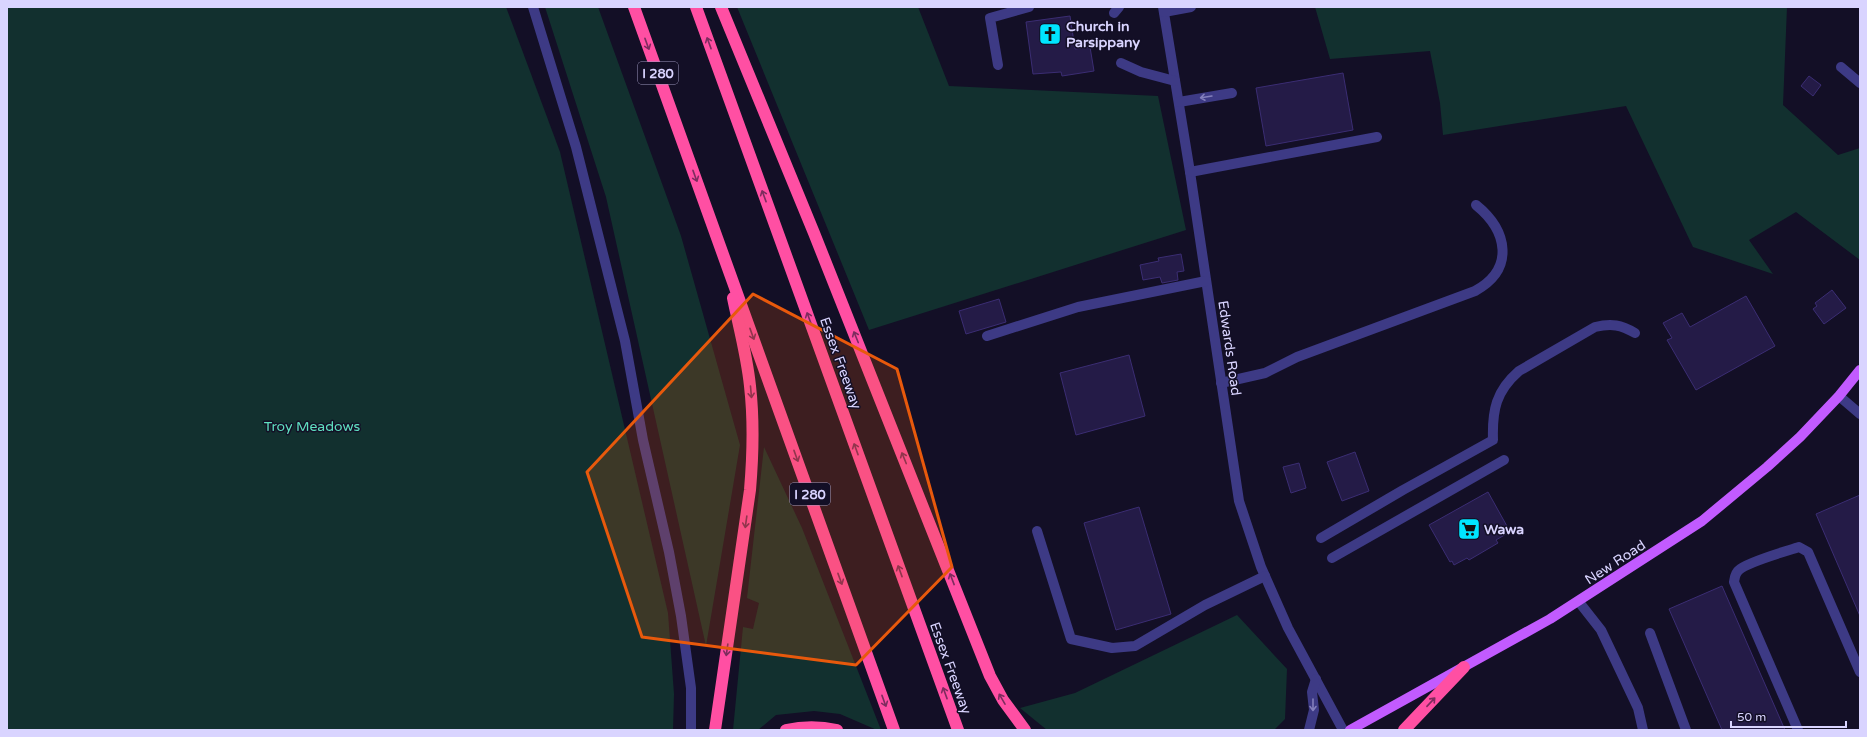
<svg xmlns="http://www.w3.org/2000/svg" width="1867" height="737" font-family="'Varela Round',sans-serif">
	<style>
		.green { fill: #12302f }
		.building { fill: #241b47; stroke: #3b2d73 }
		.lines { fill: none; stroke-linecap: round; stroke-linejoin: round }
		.minor { stroke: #3d3a85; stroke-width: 10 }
		.major { stroke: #c25bff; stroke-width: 10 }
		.highway { stroke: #ff4fa3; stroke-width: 12 }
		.oneway { stroke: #7d2c5e }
		.oneway2 { stroke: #837fbc }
		.marked { fill: #e8590c; fill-opacity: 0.2; stroke: #e8590c; stroke-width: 3; stroke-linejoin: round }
		.labels { text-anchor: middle; stroke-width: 3; stroke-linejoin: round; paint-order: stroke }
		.shield { fill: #130f26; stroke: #9e99be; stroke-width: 1 }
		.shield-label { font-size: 13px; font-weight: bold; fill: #d9d4ff }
		.poi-label { font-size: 14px; font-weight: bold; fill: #d9d4ff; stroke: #130f26; text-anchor: start }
		.street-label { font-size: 14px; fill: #d9d4ff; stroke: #130f26 }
		.park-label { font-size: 14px; fill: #5fe0c0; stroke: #130f26 }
	</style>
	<rect width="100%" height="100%" fill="#130f26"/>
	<!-- green -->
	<g class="green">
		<polygon points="7,7 506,7 560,152 668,613 674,694 673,730 7,730"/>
		<polygon points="545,7 598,7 681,236 740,445 706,646 606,197"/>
		<polygon points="737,7 918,7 949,86 1158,96 1186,230 869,330"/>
		<polygon points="1315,7 1787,7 1783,105 1838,155 1860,148 1860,260 1796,212 1749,240 1773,274 1693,247 1626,106 1443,135 1440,103 1430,51 1330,59"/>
		<polygon points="764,447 802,528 881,730 877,730 840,714 814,711 776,715 758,730 733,730 743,627 753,629 759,603 747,598"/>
		<polygon points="1237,615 1287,669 1285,719 1274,730 1047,730 1020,708 1075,693"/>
	</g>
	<!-- building -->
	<g class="building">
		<polygon points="1070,16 1075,49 1090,47 1094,71 1062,76 1061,72 1033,74 1026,22"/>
		<polygon points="1343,73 1353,130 1266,146 1256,88"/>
		<polygon points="1809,76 1821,85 1813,96 1801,86"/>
		<polygon points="1181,254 1184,271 1177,272 1178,280 1162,283 1160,277 1143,280 1140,265 1159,261 1158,258"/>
		<polygon points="1832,290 1846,308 1824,324 1813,309 1817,306 1815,303"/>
		<polygon points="1746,296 1775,346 1696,390 1667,340 1672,338 1663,323 1682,313 1690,327"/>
		<polygon points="999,299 1006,322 966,334 959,311"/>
		<polygon points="1129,355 1145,416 1076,435 1060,373"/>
		<polygon points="1355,452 1369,491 1342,501 1327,462"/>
		<polygon points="1299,463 1306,488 1291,493 1283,467"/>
		<polygon points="1488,492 1508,528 1506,529 1508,533 1496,540 1498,543 1469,560 1467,558 1454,565 1452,561 1450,562 1429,525"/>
		<polygon points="1860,495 1860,616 1816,514"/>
		<polygon points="1139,507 1171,614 1116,630 1084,523"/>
		<polygon points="1722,586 1785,730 1722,730 1669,609"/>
	</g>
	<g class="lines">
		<!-- minor -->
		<g class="minor">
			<polyline points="533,7 576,147 625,341 643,440 669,552 681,616 691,688 691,730"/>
			<polyline points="1163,7 1190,172 1239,501 1261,567 1288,628 1343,730"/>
			<polyline points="1164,12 1191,7"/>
			<polyline points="1114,13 1119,7"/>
			<polyline points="1121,63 1141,72 1175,81"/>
			<polyline points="998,65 990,18 1029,7"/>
			<polyline points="1841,67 1860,83"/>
			<polyline points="1179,102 1232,93"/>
			<polyline points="1190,172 1377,137"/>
			<polyline points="987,336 1078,307 1206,281"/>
			<path d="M1221,383L1265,373L1297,357L1475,291C1515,269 1508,231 1476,205"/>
			<polyline points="1839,396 1860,414"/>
			<polyline points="1037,531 1071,639 1112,648 1135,646 1205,605 1265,576"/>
			<path d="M1321,538L1403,490L1493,440C1492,410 1496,391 1519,371L1595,327C1612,323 1621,325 1635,333"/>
			<polyline points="1332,558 1504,460"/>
			<polyline points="1579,602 1601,630 1638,708 1643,730"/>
			<polyline points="1650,633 1686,730"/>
			<polyline points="1309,730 1314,710 1312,692 1316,679"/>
			<path d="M1798,730L1734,582C1735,577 1735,573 1739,570C1747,562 1787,551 1799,547L1808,552L1860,672"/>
		</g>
		<!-- major -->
		<polyline class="major" points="1350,730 1550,619 1702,521 1767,467 1800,437 1839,396 1860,370"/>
		<!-- highway -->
		<g class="highway">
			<polyline points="634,7 894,730"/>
			<polyline points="696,7 958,730"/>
			<polyline points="721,7 814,233 990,676 1003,700 1025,730"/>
			<path d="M715,730L750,490C753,455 754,421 750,386C747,356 739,327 733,298"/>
			<path d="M786,730C804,726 819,726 837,730"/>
			<polyline points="1404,730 1464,667"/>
		</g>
	</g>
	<!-- one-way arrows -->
	<defs><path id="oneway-shaft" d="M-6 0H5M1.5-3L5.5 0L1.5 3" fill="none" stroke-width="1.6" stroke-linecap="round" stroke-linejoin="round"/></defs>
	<g class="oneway">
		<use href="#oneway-shaft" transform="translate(709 43) rotate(-110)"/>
		<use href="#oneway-shaft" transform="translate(647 44) rotate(70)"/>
		<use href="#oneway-shaft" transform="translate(695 176) rotate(70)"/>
		<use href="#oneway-shaft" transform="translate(764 196) rotate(-110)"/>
		<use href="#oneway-shaft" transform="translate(809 318) rotate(-110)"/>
		<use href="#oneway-shaft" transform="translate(752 334) rotate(70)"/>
		<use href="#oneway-shaft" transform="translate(856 337) rotate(-112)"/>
		<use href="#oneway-shaft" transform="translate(751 392) rotate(85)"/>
		<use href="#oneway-shaft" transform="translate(856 449) rotate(-110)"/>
		<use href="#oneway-shaft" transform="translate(796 456) rotate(70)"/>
		<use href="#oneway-shaft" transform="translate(904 458) rotate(-112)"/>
		<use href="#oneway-shaft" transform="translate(746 522) rotate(98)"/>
		<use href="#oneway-shaft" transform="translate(900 571) rotate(-110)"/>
		<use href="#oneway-shaft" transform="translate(840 579) rotate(70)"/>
		<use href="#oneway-shaft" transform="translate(952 579) rotate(-111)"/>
		<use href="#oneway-shaft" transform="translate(727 650) rotate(98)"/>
		<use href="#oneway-shaft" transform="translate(945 693) rotate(-110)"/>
		<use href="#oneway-shaft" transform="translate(1002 699) rotate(-120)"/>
		<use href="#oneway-shaft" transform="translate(884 701) rotate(70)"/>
		<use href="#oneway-shaft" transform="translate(1431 702) rotate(-47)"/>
	</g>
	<g class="oneway2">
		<use href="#oneway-shaft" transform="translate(1206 97) rotate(171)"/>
		<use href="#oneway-shaft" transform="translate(1313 705) rotate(90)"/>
	</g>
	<!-- marked area -->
	<path class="marked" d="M753,294L897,369L952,567L856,665L642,637L587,472Z"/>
	<!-- icons -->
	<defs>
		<g id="church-square" transform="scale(1.15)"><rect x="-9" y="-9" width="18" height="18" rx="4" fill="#00e5ff" stroke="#130f26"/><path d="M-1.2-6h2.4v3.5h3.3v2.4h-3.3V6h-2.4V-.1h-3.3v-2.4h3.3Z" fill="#111"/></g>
		<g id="supermarket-square" transform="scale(1.15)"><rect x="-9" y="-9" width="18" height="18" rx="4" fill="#00e5ff" stroke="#130f26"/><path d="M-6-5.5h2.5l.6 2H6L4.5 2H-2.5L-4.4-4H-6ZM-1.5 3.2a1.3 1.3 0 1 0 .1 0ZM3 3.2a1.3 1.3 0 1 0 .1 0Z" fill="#111"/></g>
	</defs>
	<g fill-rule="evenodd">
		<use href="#church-square" x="1050" y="34"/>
		<use href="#supermarket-square" x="1469" y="529"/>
	</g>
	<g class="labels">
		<!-- shield labels -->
		<g class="shield">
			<rect x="638" y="62" width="40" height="22" rx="3"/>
			<rect x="790" y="483" width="40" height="22" rx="3"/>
		</g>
		<g class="shield-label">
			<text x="658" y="78">I 280</text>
			<text x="810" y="499">I 280</text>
		</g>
		<!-- poi labels -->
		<g class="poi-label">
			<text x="1066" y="31">Church in<tspan x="1066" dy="16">Parsippany</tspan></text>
			<text x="1484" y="534">Wawa</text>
		</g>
		<!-- street labels -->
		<g class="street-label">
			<text transform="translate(1230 348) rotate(82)" y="5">Edwards Road</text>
			<text transform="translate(841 363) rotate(70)" y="5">Essex Freeway</text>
			<text transform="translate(1615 562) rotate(-33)" y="5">New Road</text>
			<text transform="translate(951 668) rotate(70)" y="5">Essex Freeway</text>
		</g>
		<!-- park labels -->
		<g class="park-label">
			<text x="312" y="431">Troy Meadows</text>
		</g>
	</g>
	<!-- border -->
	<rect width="1867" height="737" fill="none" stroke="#d9d4ff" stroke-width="16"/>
	<!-- scale -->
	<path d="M1731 721v6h115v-6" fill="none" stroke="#d9d4ff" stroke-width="2"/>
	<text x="1737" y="721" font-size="12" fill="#d9d4ff" stroke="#130f26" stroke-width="3" paint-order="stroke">50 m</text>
</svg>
